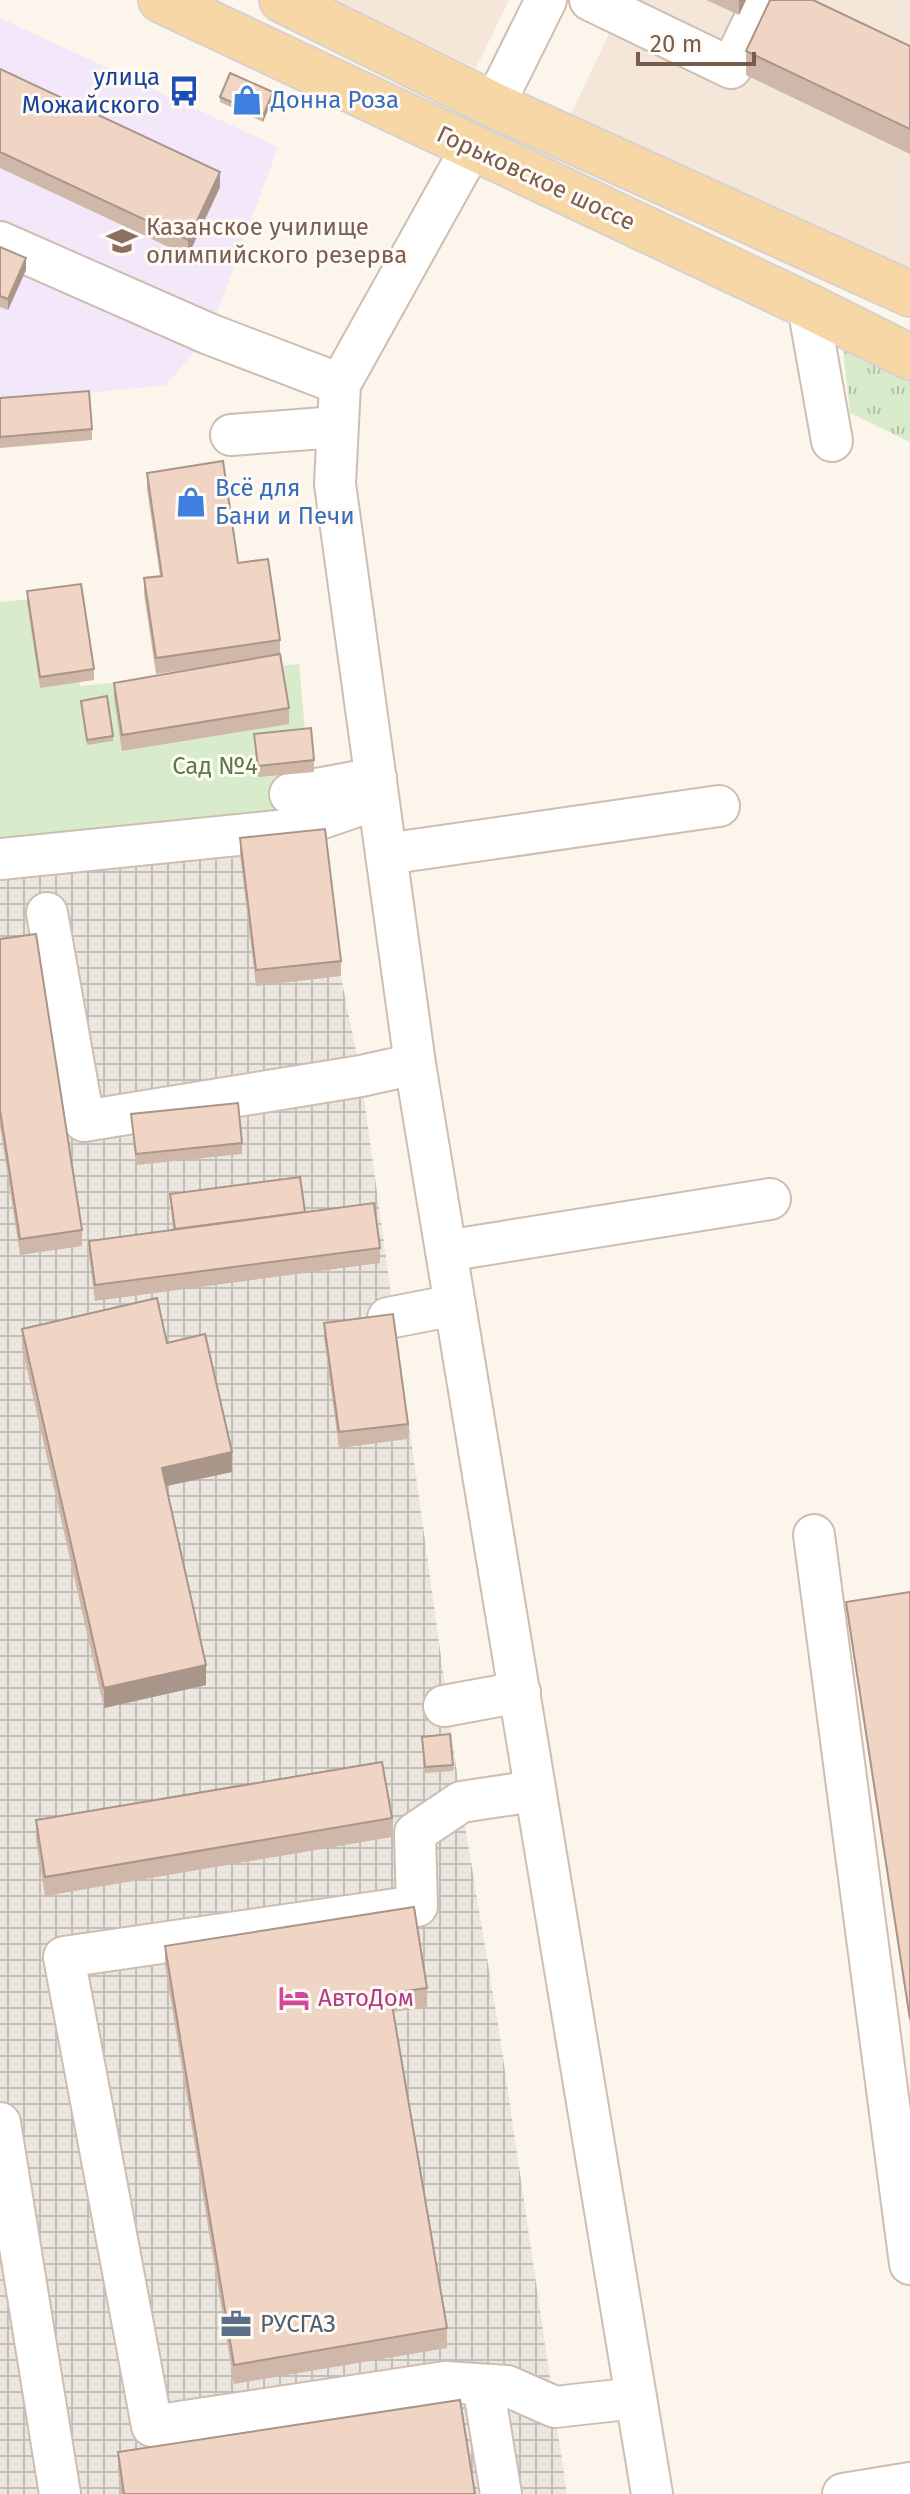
<svg xmlns="http://www.w3.org/2000/svg" width="910" height="2494" font-family="'Fira Sans',sans-serif">
	<style>
		.residential { fill: #f4e7da }
		.industrial { fill: url(#industrial-grid) }
		.education { fill: #f2e8f9 }
		.grass { fill: url(#grass-tufts) }
		.garden { fill: #d8ebca }
		.lines { fill: none; stroke-linecap: round; stroke-linejoin: round }
		.minor-casing { stroke: #cfbdb0; stroke-width: 44 }
		.major-casing { stroke: #d9d1cd; stroke-width: 48 }
		.minor { stroke: #fff; stroke-width: 40 }
		.major { stroke: #f8d7a7; stroke-width: 44 }
		.wall { fill: #cfb7a9 }
		.shaded-wall { fill: #a99589 }
		.building { fill: #f1d5c4; stroke: #a99589; stroke-width: 2 }
		.labels { text-anchor: middle; stroke-width: 6; stroke-linejoin: round; paint-order: stroke }
		.transit-label { font-size: 24px; fill: #164399; stroke: #fffaf3; text-anchor: end }
		.shop-label { font-size: 24px; fill: #366cbe; stroke: #fffaf3; text-anchor: start }
		.street-label { font-size: 24px; fill: #785c4e; stroke: #fffaf3 }
		.education-label { font-size: 24px; fill: #785e54; stroke: #fffaf3; text-anchor: start }
		.park-label { font-size: 24px; fill: #587d46; stroke: #fffaf3 }
		.hotel-label { font-size: 24px; fill: #b23c85; stroke: #fffaf3; text-anchor: start }
		.service-label { font-size: 24px; fill: #4e5e75; stroke: #fffaf3; text-anchor: start }
	</style>
	<defs>
		<pattern id="industrial-grid" width="8" height="8" patternUnits="userSpaceOnUse" patternTransform="scale(2)"><rect width="8" height="8" fill="#ece6e1"/><path d="M0 4h8M4 0v8" fill="none" stroke="#c4beb9"/></pattern>
		<pattern id="grass-tufts" width="24" height="20" patternUnits="userSpaceOnUse" patternTransform="scale(2)"><rect width="24" height="20" fill="#d8ebca"/><path d="M3 7l-1-3M5 7V3M7 7l1-3M15 17l-1-3M17 17v-4M19 17l1-3" fill="none" stroke="#b4c2a6"/></pattern>
	</defs>
	<rect width="100%" height="100%" fill="#fcf5ec"/>
	<!-- residential -->
	<g class="residential">
		<polygon points="333,0 509,0 476,68"/>
		<polygon points="625,0 910,0 910,277 570,116"/>
	</g>
	<!-- industrial -->
	<polygon class="industrial" points="316,853 361,1076 461,1802 499,2030 567,2494 0,2494 0,873"/>
	<!-- education -->
	<polygon class="education" points="0,18 278,147 209,334 166,385 0,402"/>
	<!-- grass -->
	<polygon class="grass" points="843,349 910,381 910,442 850,413"/>
	<!-- garden -->
	<polygon class="garden" points="70,595 80,686 299,664 316,853 0,873 0,602"/>
	<g class="lines">
		<!-- minor casing -->
		<g class="minor-casing">
			<g id="minor">
				<polyline points="590,0 731,68 764,0"/>
				<polyline points="494,105 546,0"/>
				<polyline points="472,147 340,384 335,484 415,1064 652,2494"/>
				<polyline points="0,242 209,334 340,384"/>
				<polyline points="808,306 832,441"/>
				<polyline points="231,435 337,427"/>
				<polyline points="290,794 376,778"/>
				<polyline points="386,854 719,806"/>
				<polyline points="0,859 287,830 378,799"/>
				<polyline points="47,913 84,1121 361,1076 415,1064"/>
				<polyline points="446,1251 770,1199"/>
				<polyline points="388,1318 455,1305"/>
				<polyline points="814,1535 910,2264"/>
				<polyline points="444,1706 520,1692"/>
				<polyline points="534,1791 461,1802 415,1833 417,1906 64,1957 152,2426 445,2382 507,2386 555,2407 636,2398"/>
				<polyline points="0,2123 60,2494"/>
				<polyline points="483,2385 501,2494"/>
				<polyline points="843,2494 910,2483"/>
			</g>
		</g>
		<!-- major casing -->
		<g class="major-casing">
			<g id="major">
				<polyline points="161,0 808,306 910,357"/>
				<polyline points="282,0 494,105 910,294"/>
			</g>
		</g>
		<!-- minor -->
		<use href="#minor" class="minor"/>
		<!-- major -->
		<use href="#major" class="major"/>
	</g>
	<!-- wall -->
	<g class="wall">
		<polygon points="706,0 746,0 739,15"/>
		<polygon points="910,46 910,154 746,75 746,51"/>
		<polygon points="0,69 220,187 188,256 0,168"/>
		<polygon points="220,97 273,98 263,122 220,102"/>
		<polygon points="0,247 26,270 8,310 0,307"/>
		<polygon points="0,398 92,429 92,440 0,448"/>
		<polygon points="147,473 238,563 280,640 280,656 289,708 289,724 122,751 114,698 114,683 223,664 156,674 144,594 144,578 160,576 147,489"/>
		<polygon points="27,591 94,669 94,680 40,688 27,603"/>
		<polygon points="81,701 113,736 113,741 87,745"/>
		<polygon points="254,734 314,760 314,772 258,777"/>
		<polygon points="240,838 341,961 341,976 256,986 240,854"/>
		<polygon points="0,939 82,1230 82,1246 20,1255 0,1126"/>
		<polygon points="131,1114 242,1143 242,1154 136,1165"/>
		<polygon points="170,1194 305,1212 380,1248 380,1263 95,1301 89,1256 89,1241 173,1230"/>
		<polygon points="324,1323 408,1424 408,1439 339,1448 324,1338"/>
		<polygon points="22,1329 167,1343 232,1472 166,1486 206,1685 104,1708 22,1348"/>
		<polygon points="910,1592 910,2025 846,1608 846,1602"/>
		<polygon points="450,1734 453,1771 425,1773 422,1737"/>
		<polygon points="392,1818 392,1837 45,1896 36,1840 36,1820"/>
		<polygon points="165,1946 427,1988 427,2007 393,2012 447,2328 447,2348 234,2384 165,1965"/>
		<polygon points="118,2452 475,2494 121,2494 118,2471"/>
	</g>
	<!-- shaded-wall -->
	<g class="shaded-wall">
		<polygon points="739,0 746,0 739,15"/>
		<polygon points="273,92 273,98 263,122 263,116"/>
		<polygon points="220,172 220,187 188,256 188,240"/>
		<polygon points="26,258 26,270 8,310 8,299"/>
		<polygon points="232,1452 232,1472 162,1487 162,1468"/>
		<polygon points="206,1665 206,1685 104,1708 104,1688"/>
	</g>
	<!-- building -->
	<g class="building">
		<polygon points="770,0 813,0 910,46 910,129 746,51"/>
		<polygon points="0,69 220,172 188,240 0,152"/>
		<polygon points="230,73 273,92 263,116 220,97"/>
		<polygon points="0,247 26,258 8,299 0,296"/>
		<polygon points="89,391 92,429 0,437 0,398"/>
		<polygon points="223,461 238,563 268,559 280,640 156,658 144,578 162,576 147,473"/>
		<polygon points="81,584 94,669 40,677 27,591"/>
		<polygon points="280,654 289,708 122,735 114,683"/>
		<polygon points="107,696 113,736 87,740 81,701"/>
		<polygon points="311,728 314,760 258,766 254,734"/>
		<polygon points="325,829 341,961 256,970 240,838"/>
		<polygon points="36,934 82,1230 20,1239 0,1110 0,939"/>
		<polygon points="238,1103 242,1143 136,1154 131,1114"/>
		<polygon points="300,1177 305,1212 175,1229 170,1194"/>
		<polygon points="374,1203 380,1248 95,1285 89,1241"/>
		<polygon points="157,1298 167,1343 205,1334 232,1452 162,1468 206,1665 104,1688 22,1329"/>
		<polygon points="393,1314 408,1424 339,1432 324,1323"/>
		<polygon points="910,1592 910,2019 846,1602"/>
		<polygon points="450,1734 453,1765 425,1767 422,1737"/>
		<polygon points="382,1762 392,1818 45,1877 36,1820"/>
		<polygon points="414,1907 427,1988 390,1993 447,2328 234,2365 165,1946"/>
		<polygon points="460,2400 475,2494 124,2494 118,2452"/>
	</g>
	<!-- icons -->
	<defs>
		<g id="bus-bare" transform="scale(2.4)"><path d="M-5-6H5V4H4V6H2V4H-2V6H-4V4H-5ZM-3.5-4V0h7V-4ZM-3.5 1.2v1.5H-2V1.2ZM2 1.2v1.5H3.5V1.2Z" fill="#1a4fb4" stroke="#fffaf3" stroke-width="2.5" paint-order="stroke"/></g>
		<g id="shop-bare" transform="scale(2.4)"><path d="M-5-2.5h2.3a2.7 3.5 0 0 1 5.4 0H5L5.5 6h-11ZM-1.5-2.5h3a1.5 2.3 0 0 0-3 0Z" fill="#3f7fe0" stroke="#fffaf3" stroke-width="2.5" paint-order="stroke"/></g>
		<g id="university-bare" transform="scale(2.4)"><path d="M0-5L7-2L0 1L-7-2ZM-4 1L0 2.5L4 1V4Q0 6-4 4Z" fill="#8d6e63" stroke="#fffaf3" stroke-width="2.5" paint-order="stroke"/></g>
		<g id="hotel-bare" transform="scale(2.4)"><path d="M-6-4.5h1.5V1H6V5H4.5V3h-9V5H-6ZM-4 0a1.8 1.8 0 1 1 3.6 0ZM.5 0V-2.5h3Q6-2.5 6 0Z" fill="#d1479c" stroke="#fffaf3" stroke-width="2.5" paint-order="stroke"/></g>
		<g id="office-bare" transform="scale(2.4)"><path d="M-6-3h4V-5.5h4V-3h4V5H-6ZM-1-4.5V-3h2v-1.5ZM-6 0V1H6V0Z" fill="#5c6f8a" stroke="#fffaf3" stroke-width="2.5" paint-order="stroke"/></g>
	</defs>
	<g fill-rule="evenodd">
		<use href="#bus-bare" x="184" y="91"/>
		<use href="#shop-bare" x="247" y="100"/>
		<use href="#university-bare" x="122" y="241"/>
		<use href="#shop-bare" x="191" y="502"/>
		<use href="#hotel-bare" x="294" y="1998"/>
		<use href="#office-bare" x="236" y="2324"/>
	</g>
	<g class="labels">
		<!-- transit labels -->
		<g class="transit-label">
			<text x="160" y="85">улица<tspan x="160" dy="28">Можайского</tspan></text>
		</g>
		<!-- shop labels -->
		<g class="shop-label">
			<text x="271" y="108">Донна Роза</text>
			<text x="215" y="496">Всё для<tspan x="215" dy="28">Бани и Печи</tspan></text>
		</g>
		<!-- street labels -->
		<g class="street-label">
			<text transform="translate(536 178) rotate(25)" y="8">Горьковское шоссе</text>
		</g>
		<!-- education labels -->
		<g class="education-label">
			<text x="146" y="235">Казанское училище<tspan x="146" dy="28">олимпийского резерва</tspan></text>
		</g>
		<!-- park labels -->
		<g class="park-label">
			<text x="215" y="774">Сад №4</text>
		</g>
		<!-- hotel labels -->
		<g class="hotel-label">
			<text x="318" y="2006">АвтоДом</text>
		</g>
		<!-- service labels -->
		<g class="service-label">
			<text x="260" y="2332">РУСГАЗ</text>
		</g>
	</g>
	<!-- scale -->
	<path d="M638 52v12h116v-12" fill="none" stroke="#785c4e" stroke-width="4"/>
	<text x="650" y="52" font-size="24" fill="#785c4e" stroke="#fffaf3" stroke-width="6" paint-order="stroke">20 m</text>
</svg>
